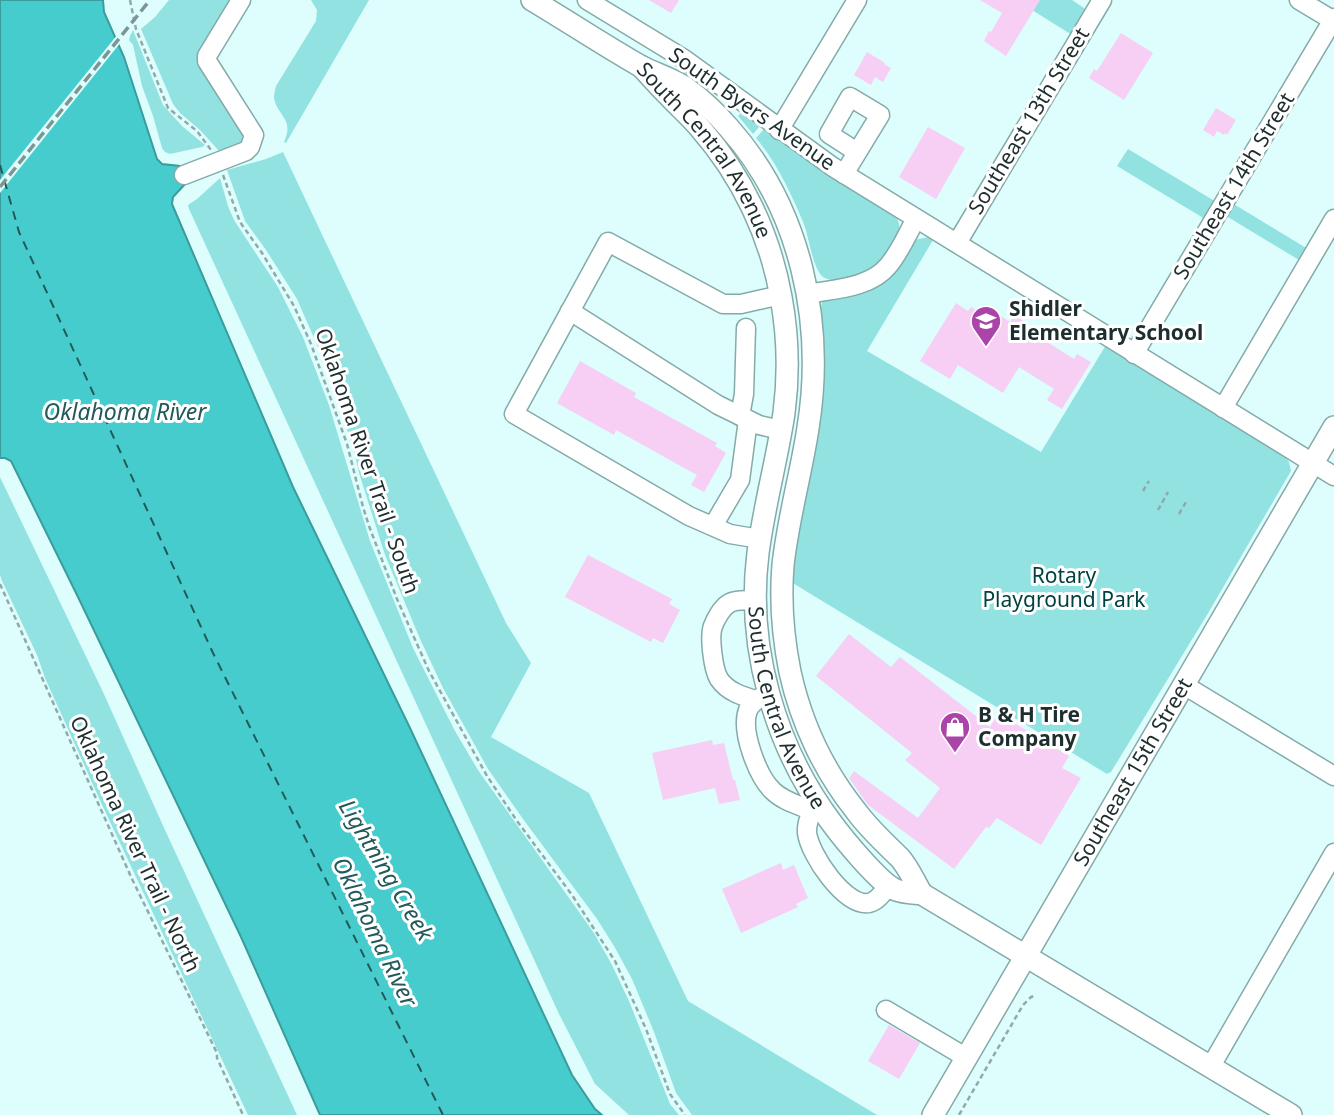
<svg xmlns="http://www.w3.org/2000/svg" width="1334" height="1115" font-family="'Noto Sans',sans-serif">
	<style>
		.green { fill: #93e2e2 }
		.water { fill: #47cccd; stroke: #3b9c9d; stroke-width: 2 }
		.pier { fill: #ddfefd }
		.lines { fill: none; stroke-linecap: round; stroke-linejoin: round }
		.ferry { stroke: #225959; stroke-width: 2; stroke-dasharray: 9 7; stroke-linecap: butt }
		.building { fill: #f7cef4 }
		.minor-casing { stroke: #84aaaa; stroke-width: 21 }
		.major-casing { stroke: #84aaaa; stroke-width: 24 }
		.path { stroke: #90aaaa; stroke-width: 2.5; stroke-dasharray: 5 3.5; stroke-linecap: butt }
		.minor { stroke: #fff; stroke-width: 18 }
		.major { stroke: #fff; stroke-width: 21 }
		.rail { stroke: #7d9594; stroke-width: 3.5; stroke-dasharray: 10 5; stroke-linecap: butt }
		.labels { text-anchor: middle; stroke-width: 6; stroke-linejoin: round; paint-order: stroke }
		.street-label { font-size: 21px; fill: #1e2d2d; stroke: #fff }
		.poi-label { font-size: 21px; font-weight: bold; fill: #1e2d2d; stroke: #fff; text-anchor: start }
		.park-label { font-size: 21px; fill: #014141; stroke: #fff }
		.water-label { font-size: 23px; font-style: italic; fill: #225959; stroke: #fff }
	</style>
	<rect width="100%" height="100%" fill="#ddfefd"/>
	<!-- green -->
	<g class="green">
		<polygon points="169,0 233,0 200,64 242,133 242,140 239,144 220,152 200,130 180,113 173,104 141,29 155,17"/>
		<path d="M311,0H369L286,143L284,142C295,119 277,116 274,98C274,95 275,89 276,86L316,21L317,10Z"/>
		<polygon points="1016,0 1072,0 1087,10 1072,35"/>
		<polygon points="133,30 163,105 182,126 205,145 202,147 170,154 165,152 162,148 153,116 142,86 133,45 129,40 130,36"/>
		<polygon points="744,110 761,125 753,134 738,116"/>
		<path d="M765,128L802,156L890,211C894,215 898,218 899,224C902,237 881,266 869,272C861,277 831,284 823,277C812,268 809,235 803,222C791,193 776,162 756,138Z"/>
		<polygon points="1128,149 1228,209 1232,203 1311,251 1304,263 1213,208 1205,219 1117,166"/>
		<polygon points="283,152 506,623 531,663 491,737 589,793 688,1001 877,1115 692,1115 676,1093 654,1032 632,979 614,946 597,919 523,819 488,769 443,688 420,639 385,555 359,473 354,451 343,417 321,354 297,299 266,250 245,221 227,170 266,159"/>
		<polygon points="220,178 228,206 234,220 278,287 303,337 329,405 370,541 413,648 455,731 478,770 594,933 612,965 629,1001 670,1104 679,1115 629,1115 595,1084 559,1014 189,209 188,205 197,199"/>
		<polygon points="929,237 933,240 867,351 1041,452 1106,345 1284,456 1289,462 1291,471 1207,615 1111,772 1107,774 791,582 820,313 822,302 831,297 861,293 881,284 898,267 911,245 918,239"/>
		<polygon points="0,477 103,692 165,830 297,1115 248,1115 103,807 45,678 37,655 2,581 0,575"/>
	</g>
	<!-- water -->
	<polygon class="water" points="0,0 103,0 104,12 124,57 157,159 162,164 180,166 187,182 173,197 172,204 293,487 410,728 572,1075 595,1109 602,1115 320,1115 241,937 78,597 11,461 5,458 0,458"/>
	<!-- pier -->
	<polygon class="pier" points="118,34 121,42 0,193 0,180"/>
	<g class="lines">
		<!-- ferry -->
		<polyline class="ferry" points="0,165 19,232 213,653 443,1115"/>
	</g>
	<!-- building -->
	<g class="building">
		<polygon points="649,0 679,0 671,13"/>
		<polygon points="980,0 1040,0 1006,56 984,41 989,31 991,32 1002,13"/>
		<polygon points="1121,33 1153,53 1124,100 1089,78 1094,69 1097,71"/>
		<polygon points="867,52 885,63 884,64 891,68 883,82 875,77 871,85 854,75"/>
		<polygon points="1216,108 1236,120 1227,135 1225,133 1224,135 1217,131 1214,137 1203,130"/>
		<polygon points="928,127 965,148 936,199 899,177"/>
		<polygon points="956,303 968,311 971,307 986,316 990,309 1010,322 1014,315 1028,324 1025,328 1074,359 1077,354 1091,362 1062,409 1047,400 1054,389 1019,367 1003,393 958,365 950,379 920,361"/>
		<polygon points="580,361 636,393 634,397 717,443 715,446 726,453 704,492 691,485 697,475 616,430 614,435 557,403"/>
		<polygon points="588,555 672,599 669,604 680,610 663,643 653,638 651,642 565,597"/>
		<polygon points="849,634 891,667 900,657 990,727 998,713 1069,756 1062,768 1081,778 1041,845 997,818 989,828 986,827 954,869 868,805 849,778 854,771 918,818 940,788 905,760 912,753 816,676"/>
		<polygon points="712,740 713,745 724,743 733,780 735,780 740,800 719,804 715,788 663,800 652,753"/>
		<polygon points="781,863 783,870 794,865 808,898 796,904 798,907 741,933 722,889"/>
		<polygon points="889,1025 920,1043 899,1079 868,1061"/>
	</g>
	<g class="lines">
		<!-- minor casing -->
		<g class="minor-casing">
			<g id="minor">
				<polyline points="587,0 684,59 833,167 1334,476"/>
				<polyline points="1299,0 1334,21"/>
				<polyline points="779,130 857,0"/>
				<polyline points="844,174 880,115 850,97 829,134 857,152"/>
				<polyline points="184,175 246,151 250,147 254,135 207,61 207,56 241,0"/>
				<polyline points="957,243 1102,0"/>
				<path d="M808,294C834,289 870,288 888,266C900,252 907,234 916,219"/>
				<polyline points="570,311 718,405 759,425 781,430"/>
				<polyline points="1134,354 1334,18"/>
				<polyline points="1223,408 1334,219"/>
				<polyline points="740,416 744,394 746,328"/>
				<polyline points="713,526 740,480 748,420"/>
				<polyline points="760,539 730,534 689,516 514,414 608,242 723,304 741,304 781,295"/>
				<path d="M755,600C747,601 735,599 728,604C722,608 716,618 713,626C709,636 713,669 719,679C728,692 742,696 756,700"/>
				<polyline points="1184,685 1334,776"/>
				<path d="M768,693C760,698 752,701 748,710C740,731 758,777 773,791C783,801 799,805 812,811"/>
				<path d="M817,802C812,811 806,822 807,833C810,855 845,907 869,903C878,901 884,891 889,885"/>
				<polyline points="886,1010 967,1058"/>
				<polyline points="1211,1066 1334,853"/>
			</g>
		</g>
		<!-- major casing -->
		<g class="major-casing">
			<g id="major">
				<path d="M532,0C569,22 605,46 642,67C656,74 673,79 686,88C701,99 716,113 729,128C801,209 825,323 808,428C801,474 788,519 783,565C780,601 783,637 790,672C801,722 824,771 856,811C869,829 885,843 900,858C909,868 915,883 922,894"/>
				<path id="s1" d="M642,67C650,76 658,85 667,94C678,106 690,116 700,128C742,176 770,235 781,297C788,335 789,375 784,413C777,460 764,506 758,553C746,647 775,747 831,822C842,837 880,884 896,890C904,893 914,893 922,894L1291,1115"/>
				<path id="s2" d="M933,1115L1334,427"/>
			</g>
		</g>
		<!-- path -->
		<g class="path">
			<polyline points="130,0 136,29 168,108 197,131 211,150"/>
			<polyline points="223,175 240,222 262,253 294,306 311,344 347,444 363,507 369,526 397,599 429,671 487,776 517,821 572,895 615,961 646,1029 670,1094 685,1115"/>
			<polyline points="1143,491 1149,481"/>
			<polyline points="1158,510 1168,492"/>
			<polyline points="1179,514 1186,502"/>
			<polyline points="0,584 132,879 217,1053 217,1058 243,1115"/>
			<polyline points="959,1115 1023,1005 1031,997 1034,996"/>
		</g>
		<!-- minor -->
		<use href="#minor" class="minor"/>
		<!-- major -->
		<use href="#major" class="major"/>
		<!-- rail -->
		<polyline class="rail" points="0,187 150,0"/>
	</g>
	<!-- icons -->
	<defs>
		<g id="school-pin" transform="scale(1.575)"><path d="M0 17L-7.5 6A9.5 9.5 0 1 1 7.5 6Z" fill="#aa44a8" stroke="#fff"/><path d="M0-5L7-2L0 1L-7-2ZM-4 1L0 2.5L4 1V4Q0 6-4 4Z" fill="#fff"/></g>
		<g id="shop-pin" transform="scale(1.575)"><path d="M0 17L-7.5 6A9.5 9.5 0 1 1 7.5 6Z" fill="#aa44a8" stroke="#fff"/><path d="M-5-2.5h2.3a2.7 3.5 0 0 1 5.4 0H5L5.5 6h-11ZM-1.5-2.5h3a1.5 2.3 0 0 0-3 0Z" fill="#fff"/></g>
	</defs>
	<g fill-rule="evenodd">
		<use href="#school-pin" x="986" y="321"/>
		<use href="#shop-pin" x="955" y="727"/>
	</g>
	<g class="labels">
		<!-- street labels -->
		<g class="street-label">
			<text transform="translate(752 109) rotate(35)" y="7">South Byers Avenue</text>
			<text transform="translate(1029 121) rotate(-59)" y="7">Southeast 13th Street</text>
			<text dy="7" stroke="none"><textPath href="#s1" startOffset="105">South Central Avenue</textPath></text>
			<text transform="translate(1234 186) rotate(-59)" y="7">Southeast 14th Street</text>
			<text transform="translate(367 461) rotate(71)" y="7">Oklahoma River Trail - South</text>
			<text dy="7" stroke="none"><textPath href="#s1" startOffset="693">South Central Avenue</textPath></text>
			<text dy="7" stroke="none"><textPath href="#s2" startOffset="397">Southeast 15th Street</textPath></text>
			<text transform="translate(135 844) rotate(65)" y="7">Oklahoma River Trail - North</text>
		</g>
		<!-- poi labels -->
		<g class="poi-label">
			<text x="1009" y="316">Shidler<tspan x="1009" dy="24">Elementary School</tspan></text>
			<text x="978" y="722">B &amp; H Tire<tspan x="978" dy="24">Company</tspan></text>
		</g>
		<!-- park labels -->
		<g class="park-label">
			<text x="1064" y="583">Rotary<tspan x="1064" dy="24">Playground Park</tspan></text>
		</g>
		<!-- water labels -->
		<g class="water-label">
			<text x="125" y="420">Oklahoma River</text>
			<text transform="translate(386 870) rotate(59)" y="8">Lightning Creek</text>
			<text transform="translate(375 932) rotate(64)" y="8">Oklahoma River</text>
		</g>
	</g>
</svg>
